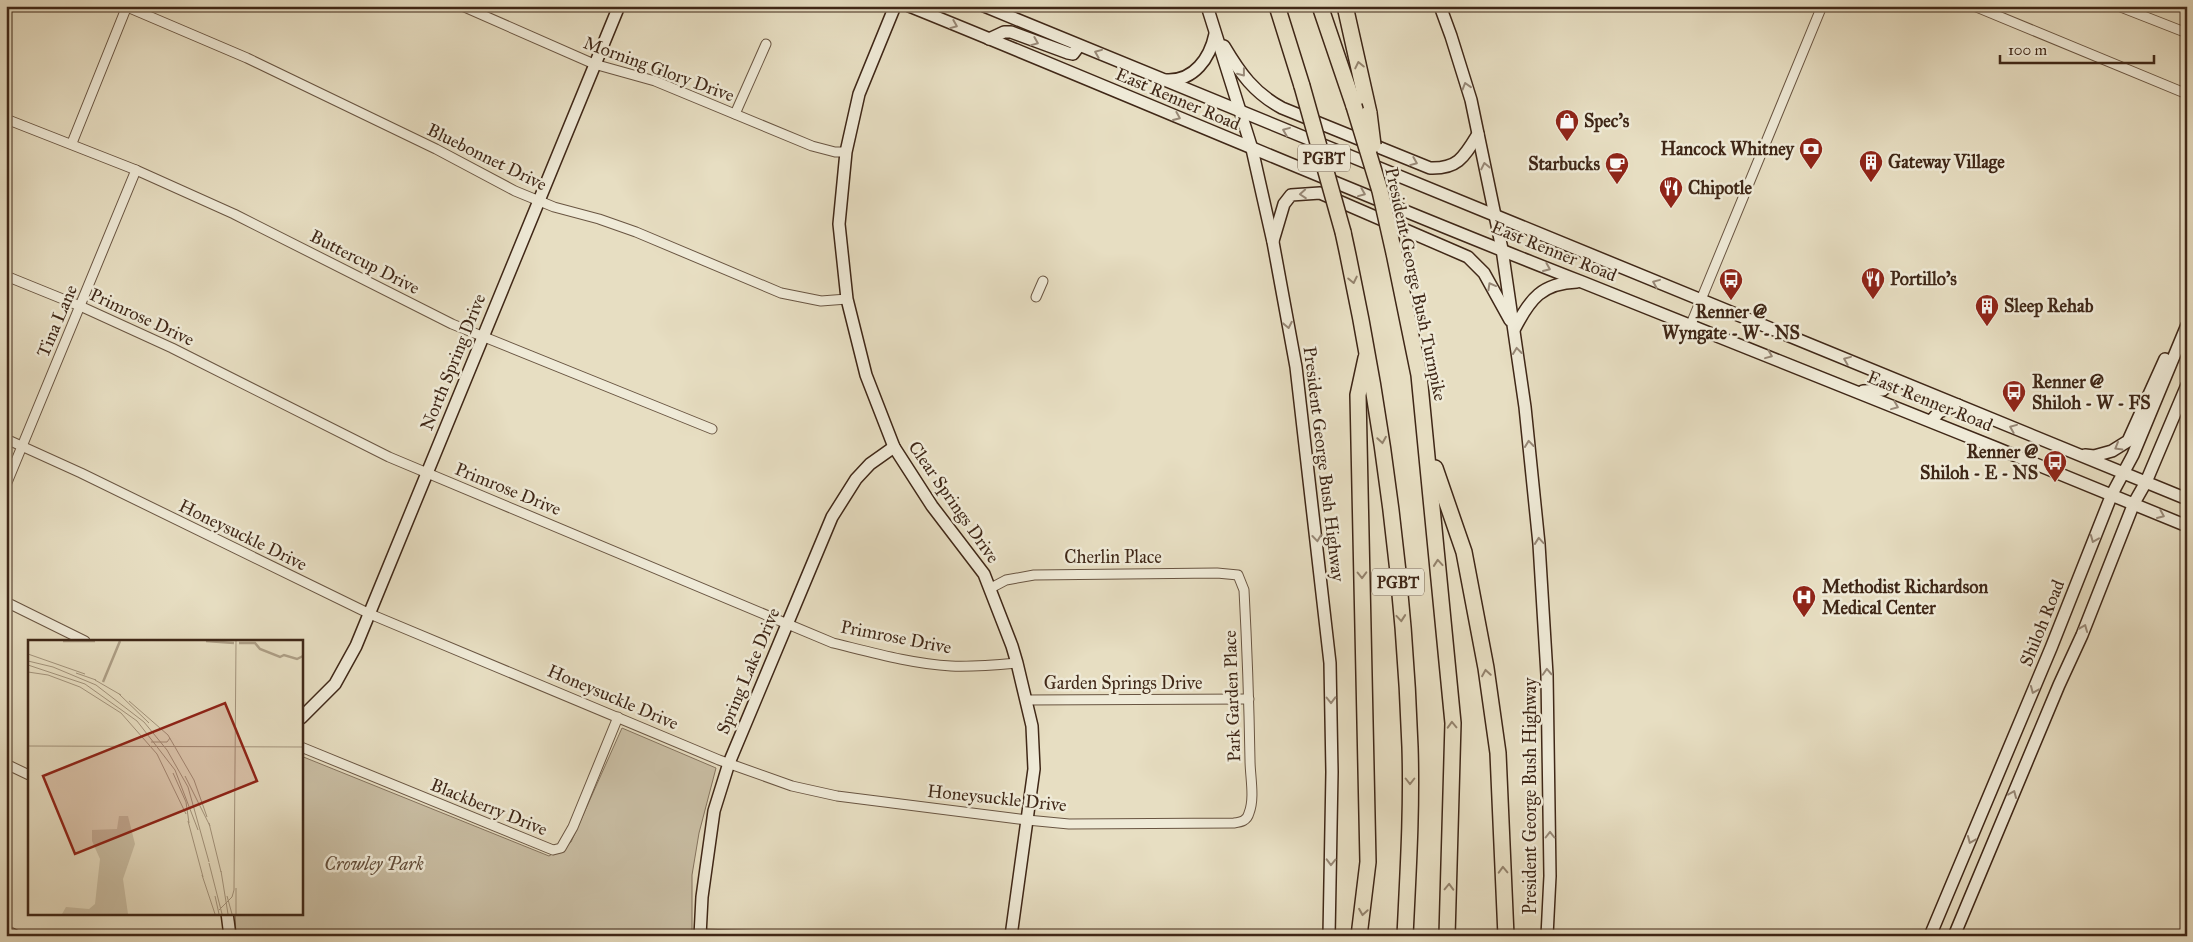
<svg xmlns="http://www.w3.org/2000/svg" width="2193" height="942" font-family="'IM FELL Great Primer',serif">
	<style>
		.green { fill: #cabfa5; stroke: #84735e }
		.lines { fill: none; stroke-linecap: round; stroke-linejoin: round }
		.street-casing { stroke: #695542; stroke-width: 11 }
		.secondary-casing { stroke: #3f2717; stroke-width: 14 }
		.highway-casing { stroke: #3f2717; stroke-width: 18 }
		.street { stroke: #efead7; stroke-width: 9 }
		.secondary { stroke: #efead7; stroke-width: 11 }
		.highway { stroke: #e7dec2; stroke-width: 15 }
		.highway-bridge-casing { stroke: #3f2717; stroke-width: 18; stroke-linecap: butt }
		.highway-bridge { stroke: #e7dec2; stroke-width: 15 }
		.oneway { stroke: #978877 }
		.oneway2 { stroke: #93826c }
		.labels { text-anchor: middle; stroke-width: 5; stroke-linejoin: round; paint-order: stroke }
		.shield { fill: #efead7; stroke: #746251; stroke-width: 1 }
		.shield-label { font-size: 16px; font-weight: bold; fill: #3f2717 }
		.street-label { font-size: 18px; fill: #3f2717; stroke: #efead7 }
		.poi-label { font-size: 18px; font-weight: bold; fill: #3f2717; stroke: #efead7; text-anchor: start }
		.park-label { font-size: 18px; font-style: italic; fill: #624d3a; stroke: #efead7 }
		.inset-river { fill: none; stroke: #aea088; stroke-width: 2.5 }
		.inset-road { fill: none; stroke: #a4957e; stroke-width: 1 }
		.view { fill: #8f2418; fill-opacity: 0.15; stroke: #8f2418; stroke-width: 2.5 }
		.inset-edge { fill: none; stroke: #3f2717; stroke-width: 2.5 }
	</style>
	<rect width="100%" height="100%" fill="#e7dec2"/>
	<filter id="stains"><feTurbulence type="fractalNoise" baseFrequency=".004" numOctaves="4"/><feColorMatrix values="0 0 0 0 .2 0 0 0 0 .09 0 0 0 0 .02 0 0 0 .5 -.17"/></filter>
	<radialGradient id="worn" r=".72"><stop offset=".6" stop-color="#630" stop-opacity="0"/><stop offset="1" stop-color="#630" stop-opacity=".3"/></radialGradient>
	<!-- green -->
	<polygon class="green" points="622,728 716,768 699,833 692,875 692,936 236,936 235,913 301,913 301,756 549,856 571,842"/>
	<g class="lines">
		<!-- street casing -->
		<g class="street-casing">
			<g id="street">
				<polyline points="125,6 247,58 436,149 515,191 554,207 599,219 636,232 781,293 821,301 847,299"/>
				<polyline points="462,6 594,64 655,81 812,146 835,152 846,152"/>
				<polyline points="1974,6 2187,94"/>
				<polyline points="2118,6 2187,33"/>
				<polyline points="735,114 766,44"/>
				<polyline points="6,119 136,170 234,214 452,324 712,429"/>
				<polyline points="72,143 127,6"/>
				<path d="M6,276L80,306L172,348L389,457L833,643C870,652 912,664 951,666C973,667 995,665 1017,663"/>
				<polyline points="1036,297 1043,281"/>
				<polyline points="1691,324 1822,6"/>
				<path d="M6,439L81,473L370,614L719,760L792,786L837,796L1027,820L1069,824L1234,823C1241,822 1247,821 1249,813C1255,798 1250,776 1250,760C1249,703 1247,646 1244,590L1238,575L1217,573L1034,575L1006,580L991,588"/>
				<polyline points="6,485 136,170"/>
				<polyline points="6,602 85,641"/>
				<polyline points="1026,700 1249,699"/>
				<polyline points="301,747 553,850 561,848 573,827 618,717"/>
				<polyline points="6,764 29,775"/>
				<polyline points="6,930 18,936"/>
				<polyline points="700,934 774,936"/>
			</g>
		</g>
		<!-- secondary casing -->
		<g class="secondary-casing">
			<g id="secondary">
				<polyline points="895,6 859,94 846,152 839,224 847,299 866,375 894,447 932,506 984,574 1012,646 1017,663 1032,726 1034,769 1011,936"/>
				<path d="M909,6C1134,97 1356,194 1582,282C1784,362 1986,443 2187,526"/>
				<polyline points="984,6 2187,499"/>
				<polyline points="1207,6 1252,149 1273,242 1296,367 1330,663 1332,772 1329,936"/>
				<polyline points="1440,6 1451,36 1471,100 1502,249 1525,407 1539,544 1547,675 1550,876 1547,936"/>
				<polyline points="989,39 1004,32 1011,32 1068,53 1073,54 1079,46"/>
				<path d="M1224,46C1240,73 1254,93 1282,108L1430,168C1458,169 1464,157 1478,134"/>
				<path d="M1167,80C1194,81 1210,58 1215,34"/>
				<polyline points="1273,241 1284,204 1291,195 1320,193 1468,257 1484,273 1510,320"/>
				<path d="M1515,328C1530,299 1542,283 1577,282"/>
				<polyline points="1863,391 1883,390 1892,379"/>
				<polyline points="1931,421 1939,412 1958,405"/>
				<polyline points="2085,455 2094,456 2112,451 2128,441 2165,359"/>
				<polyline points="301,718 335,684 356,646 619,6"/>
				<polyline points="227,913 230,936"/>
				<polyline points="700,936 702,897 714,811 729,763 832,517 856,479 870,464 894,447"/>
				<polyline points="1930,936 2051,648 2112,494 2133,455 2187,325"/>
				<polyline points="1954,936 2059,685 2082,635 2134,503 2146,482 2187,385"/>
			</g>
		</g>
		<!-- highway casing -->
		<g class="highway-casing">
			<g id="highway">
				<polyline points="1277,6 1302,86"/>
				<polyline points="1320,6 1354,106"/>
				<polyline points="1345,6 1369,113"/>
				<path d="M1343,232C1380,401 1404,574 1410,747C1412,810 1408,873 1405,936"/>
				<polyline points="1394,253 1419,375 1453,723 1447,936"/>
				<polyline points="1435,468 1464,552 1486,668 1498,753 1506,936"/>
				<polyline points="1359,936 1368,862 1358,395 1366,358"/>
			</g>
		</g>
		<!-- street -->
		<use href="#street" class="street"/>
		<!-- secondary -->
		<use href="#secondary" class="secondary"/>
		<!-- highway -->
		<use href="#highway" class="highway"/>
		<!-- highway-bridge casing -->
		<g class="highway-bridge-casing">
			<g id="highway-bridge">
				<polyline points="1302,86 1343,232"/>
				<polyline points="1354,106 1380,191 1394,253"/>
				<polyline points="1369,113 1373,145"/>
			</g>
		</g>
		<!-- highway-bridge -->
		<use href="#highway-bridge" class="highway-bridge"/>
	</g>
	<!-- one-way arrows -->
	<defs><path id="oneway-chevron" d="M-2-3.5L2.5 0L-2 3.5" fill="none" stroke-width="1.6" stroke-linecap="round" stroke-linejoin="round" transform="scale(1.25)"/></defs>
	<g class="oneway">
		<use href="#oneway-chevron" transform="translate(954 25) rotate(22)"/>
		<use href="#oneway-chevron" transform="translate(1035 42) rotate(22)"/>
		<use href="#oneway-chevron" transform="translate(1098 53) rotate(-158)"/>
		<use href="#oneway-chevron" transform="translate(1242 73) rotate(52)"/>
		<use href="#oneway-chevron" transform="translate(1466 86) rotate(-107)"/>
		<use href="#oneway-chevron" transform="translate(1177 117) rotate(23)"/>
		<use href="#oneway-chevron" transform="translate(1286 131) rotate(-158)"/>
		<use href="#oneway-chevron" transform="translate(1414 162) rotate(22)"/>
		<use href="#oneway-chevron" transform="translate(1485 166) rotate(-102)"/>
		<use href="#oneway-chevron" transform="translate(1362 193) rotate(22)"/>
		<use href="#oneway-chevron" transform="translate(1303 194) rotate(176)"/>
		<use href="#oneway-chevron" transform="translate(1547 268) rotate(23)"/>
		<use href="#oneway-chevron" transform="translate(1656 283) rotate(-158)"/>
		<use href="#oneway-chevron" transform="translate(1491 286) rotate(-119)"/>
		<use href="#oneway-chevron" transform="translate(1288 325) rotate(79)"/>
		<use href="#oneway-chevron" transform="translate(1517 351) rotate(-97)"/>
		<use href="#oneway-chevron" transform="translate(1769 355) rotate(22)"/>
		<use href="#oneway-chevron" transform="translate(1847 360) rotate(-158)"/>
		<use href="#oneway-chevron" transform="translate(1895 406) rotate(22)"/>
		<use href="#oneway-chevron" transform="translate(2013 428) rotate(-158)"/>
		<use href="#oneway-chevron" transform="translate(1529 444) rotate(-96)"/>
		<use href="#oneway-chevron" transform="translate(2118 447) rotate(150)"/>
		<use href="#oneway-chevron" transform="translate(2161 515) rotate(23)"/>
		<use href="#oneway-chevron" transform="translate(1317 538) rotate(84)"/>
		<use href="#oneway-chevron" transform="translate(2094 539) rotate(112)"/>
		<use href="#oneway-chevron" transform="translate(1539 541) rotate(-95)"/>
		<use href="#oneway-chevron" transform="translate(2084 628) rotate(-68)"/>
		<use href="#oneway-chevron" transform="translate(1547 672) rotate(-93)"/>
		<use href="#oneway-chevron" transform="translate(2034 690) rotate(113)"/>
		<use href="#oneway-chevron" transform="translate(1331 700) rotate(89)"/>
		<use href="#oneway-chevron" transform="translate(2013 794) rotate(-67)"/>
		<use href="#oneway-chevron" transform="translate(1550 835) rotate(-90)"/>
		<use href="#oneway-chevron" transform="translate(1971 840) rotate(113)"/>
		<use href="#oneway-chevron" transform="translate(1331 862) rotate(91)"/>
	</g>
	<g class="oneway2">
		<use href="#oneway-chevron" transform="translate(1359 65) rotate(-102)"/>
		<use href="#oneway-chevron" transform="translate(1353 280) rotate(78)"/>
		<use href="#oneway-chevron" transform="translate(1382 440) rotate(81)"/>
		<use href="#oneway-chevron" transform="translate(1438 563) rotate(-95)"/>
		<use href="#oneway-chevron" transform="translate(1362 575) rotate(89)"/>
		<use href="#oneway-chevron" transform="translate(1401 618) rotate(85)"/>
		<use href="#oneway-chevron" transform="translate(1486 673) rotate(-99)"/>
		<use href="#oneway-chevron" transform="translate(1452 725) rotate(-92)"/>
		<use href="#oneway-chevron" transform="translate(1410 781) rotate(90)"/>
		<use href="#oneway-chevron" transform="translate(1503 870) rotate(-92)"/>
		<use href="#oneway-chevron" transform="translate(1449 887) rotate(-88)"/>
		<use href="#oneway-chevron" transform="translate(1363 912) rotate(99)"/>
	</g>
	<!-- icons -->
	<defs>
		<g id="shop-pin" transform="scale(1.25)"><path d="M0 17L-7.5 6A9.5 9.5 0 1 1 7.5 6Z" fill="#8f2418" stroke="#efead7"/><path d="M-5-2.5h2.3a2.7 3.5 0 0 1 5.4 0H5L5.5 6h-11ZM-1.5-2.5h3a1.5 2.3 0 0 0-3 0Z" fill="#fff"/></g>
		<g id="bank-pin" transform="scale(1.25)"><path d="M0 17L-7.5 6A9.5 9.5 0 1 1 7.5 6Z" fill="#8f2418" stroke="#efead7"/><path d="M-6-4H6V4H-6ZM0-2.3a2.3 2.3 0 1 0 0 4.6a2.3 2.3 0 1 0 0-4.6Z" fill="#fff"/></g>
		<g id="building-pin" transform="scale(1.25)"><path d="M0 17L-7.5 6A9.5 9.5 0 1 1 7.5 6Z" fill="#8f2418" stroke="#efead7"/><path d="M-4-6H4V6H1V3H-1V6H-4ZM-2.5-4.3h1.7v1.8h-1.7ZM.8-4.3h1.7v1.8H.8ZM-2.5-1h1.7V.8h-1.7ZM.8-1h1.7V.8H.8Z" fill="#fff"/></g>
		<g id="cafe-pin" transform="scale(1.25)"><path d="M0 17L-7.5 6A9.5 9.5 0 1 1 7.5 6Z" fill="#8f2418" stroke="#efead7"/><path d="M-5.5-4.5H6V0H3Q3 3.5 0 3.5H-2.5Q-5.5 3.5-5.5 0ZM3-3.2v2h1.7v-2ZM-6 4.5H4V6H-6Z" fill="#fff"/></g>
		<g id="restaurant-pin" transform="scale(1.25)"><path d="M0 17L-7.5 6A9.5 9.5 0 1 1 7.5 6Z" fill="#8f2418" stroke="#efead7"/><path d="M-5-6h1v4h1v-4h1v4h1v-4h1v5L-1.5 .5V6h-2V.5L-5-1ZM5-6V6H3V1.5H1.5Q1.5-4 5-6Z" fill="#fff"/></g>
		<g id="bus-pin" transform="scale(1.25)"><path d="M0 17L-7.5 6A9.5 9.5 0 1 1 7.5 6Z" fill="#8f2418" stroke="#efead7"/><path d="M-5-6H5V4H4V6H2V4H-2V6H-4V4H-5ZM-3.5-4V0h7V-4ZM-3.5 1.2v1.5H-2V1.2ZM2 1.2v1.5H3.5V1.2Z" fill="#fff"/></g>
		<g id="hospital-pin" transform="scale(1.25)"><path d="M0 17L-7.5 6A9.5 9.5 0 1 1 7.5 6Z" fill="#8f2418" stroke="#efead7"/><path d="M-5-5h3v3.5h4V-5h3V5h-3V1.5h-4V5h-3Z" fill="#fff"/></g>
	</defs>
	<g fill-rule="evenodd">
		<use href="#shop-pin" x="1567" y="121"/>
		<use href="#bank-pin" x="1811" y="149"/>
		<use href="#building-pin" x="1871" y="162"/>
		<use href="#cafe-pin" x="1617" y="164"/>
		<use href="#restaurant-pin" x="1671" y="188"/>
		<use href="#restaurant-pin" x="1873" y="279"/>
		<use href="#bus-pin" x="1731" y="280"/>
		<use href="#building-pin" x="1987" y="306"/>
		<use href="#bus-pin" x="2014" y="392"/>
		<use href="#bus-pin" x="2055" y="462"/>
		<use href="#hospital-pin" x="1804" y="597"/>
	</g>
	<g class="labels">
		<!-- shield labels -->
		<g class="shield">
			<rect x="1298" y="144.5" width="52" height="27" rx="4"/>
			<rect x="1372" y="568.5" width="52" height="27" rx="4"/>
		</g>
		<g class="shield-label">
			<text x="1324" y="164">PGBT</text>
			<text x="1398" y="588">PGBT</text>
		</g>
		<!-- street labels -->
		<g class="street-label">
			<text transform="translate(659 69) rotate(20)" y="6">Morning Glory Drive</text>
			<text transform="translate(1178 99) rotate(23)" y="6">East Renner Road</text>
			<text transform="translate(487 157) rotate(26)" y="6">Bluebonnet Drive</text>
			<text transform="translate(1554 251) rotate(22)" y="6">East Renner Road</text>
			<text transform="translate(365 262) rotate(27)" y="6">Buttercup Drive</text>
			<text transform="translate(1416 284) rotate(78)" y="6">President George Bush Turnpike</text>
			<text transform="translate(142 317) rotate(25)" y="6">Primrose Drive</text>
			<text transform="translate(57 321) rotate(-67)" y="6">Tina Lane</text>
			<text transform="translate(453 362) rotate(-68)" y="6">North Spring Drive</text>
			<text transform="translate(1930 401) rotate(22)" y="6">East Renner Road</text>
			<text transform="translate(1324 464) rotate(83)" y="6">President George Bush Highway</text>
			<text transform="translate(508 489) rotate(22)" y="6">Primrose Drive</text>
			<text transform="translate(954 502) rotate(55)" y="6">Clear Springs Drive</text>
			<text transform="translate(243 535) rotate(26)" y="6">Honeysuckle Drive</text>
			<text x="1113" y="563">Cherlin Place</text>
			<text transform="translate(2042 623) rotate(-68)" y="6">Shiloh Road</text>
			<text transform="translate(896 637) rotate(11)" y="6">Primrose Drive</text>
			<text transform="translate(748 671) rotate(-67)" y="6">Spring Lake Drive</text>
			<text x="1123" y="689">Garden Springs Drive</text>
			<text transform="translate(1232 696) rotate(-92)" y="6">Park Garden Place</text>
			<text transform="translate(613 697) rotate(23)" y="6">Honeysuckle Drive</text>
			<text transform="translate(1530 796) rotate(-90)" y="6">President George Bush Highway</text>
			<text transform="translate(997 798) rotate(6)" y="6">Honeysuckle Drive</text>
			<text transform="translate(489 807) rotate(22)" y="6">Blackberry Drive</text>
		</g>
		<!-- poi labels -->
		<g class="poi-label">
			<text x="1584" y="127">Spec's</text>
			<text x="1794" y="155" text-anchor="end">Hancock Whitney</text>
			<text x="1888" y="168">Gateway Village</text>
			<text x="1600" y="170" text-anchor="end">Starbucks</text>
			<text x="1688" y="194">Chipotle</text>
			<text x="1890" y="285">Portillo's</text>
			<text x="2004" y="312">Sleep Rehab</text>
			<text x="1731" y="318" text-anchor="middle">Renner @<tspan x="1731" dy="21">Wyngate - W - NS</tspan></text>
			<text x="2032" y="388">Renner @<tspan x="2032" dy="21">Shiloh - W - FS</tspan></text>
			<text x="2038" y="458" text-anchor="end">Renner @<tspan x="2038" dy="21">Shiloh - E - NS</tspan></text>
			<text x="1822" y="593">Methodist Richardson<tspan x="1822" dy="21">Medical Center</tspan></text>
		</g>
		<!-- park labels -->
		<g class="park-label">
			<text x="374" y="870">Crowley Park</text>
		</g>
	</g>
	<!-- overview -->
	<g transform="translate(28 640)">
		<rect width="275" height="275" fill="#e7dec2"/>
		<path d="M91,176H100L107,204L95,239L100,274H34L38,267L61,269L67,264L72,219L64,201V190L89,189Z" fill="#cabfa5"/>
		<path class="inset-river" d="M35,1H67M178,1L206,3M211,3H227L232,9L252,17L256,15L269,19L275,16M75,42L92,1"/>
		<path class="inset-road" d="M0,14L57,34M0,21L25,27L68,45L116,82L139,110L160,147L181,222M0,25L57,44L109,81L147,130L170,190M0,32L20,35L52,47L93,73L129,114L158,174M48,33L68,40M67,40L93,55M91,54L121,83M101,61L140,95L166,140L179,177M123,102H139L142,98M0,106L275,107M145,133L158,162L161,183M157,136L182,186M160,181L175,237M181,183L193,232M181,223L194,274M193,231L200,274M174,235L187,274M187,256L191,274M199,256L204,274M191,270L204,257L206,250L208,1M208,274V248"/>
		<path class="view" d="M197,63L229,141L47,214L15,136Z"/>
		<rect width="275" height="275" class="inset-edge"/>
	</g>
	<!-- margin -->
	<rect width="2193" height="942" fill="none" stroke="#e7dec2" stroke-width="25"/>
	<rect x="8" y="8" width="2178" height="927" fill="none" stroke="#3f2717" stroke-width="2.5"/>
	<rect x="12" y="12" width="2168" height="917" fill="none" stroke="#3f2717"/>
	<!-- scale -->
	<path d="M2000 55v8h154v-8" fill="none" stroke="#3f2717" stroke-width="2.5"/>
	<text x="2008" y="55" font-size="15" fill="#3f2717" stroke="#efead7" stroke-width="4" paint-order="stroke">100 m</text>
	<rect width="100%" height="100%" filter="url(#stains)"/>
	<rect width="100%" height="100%" fill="url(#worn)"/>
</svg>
